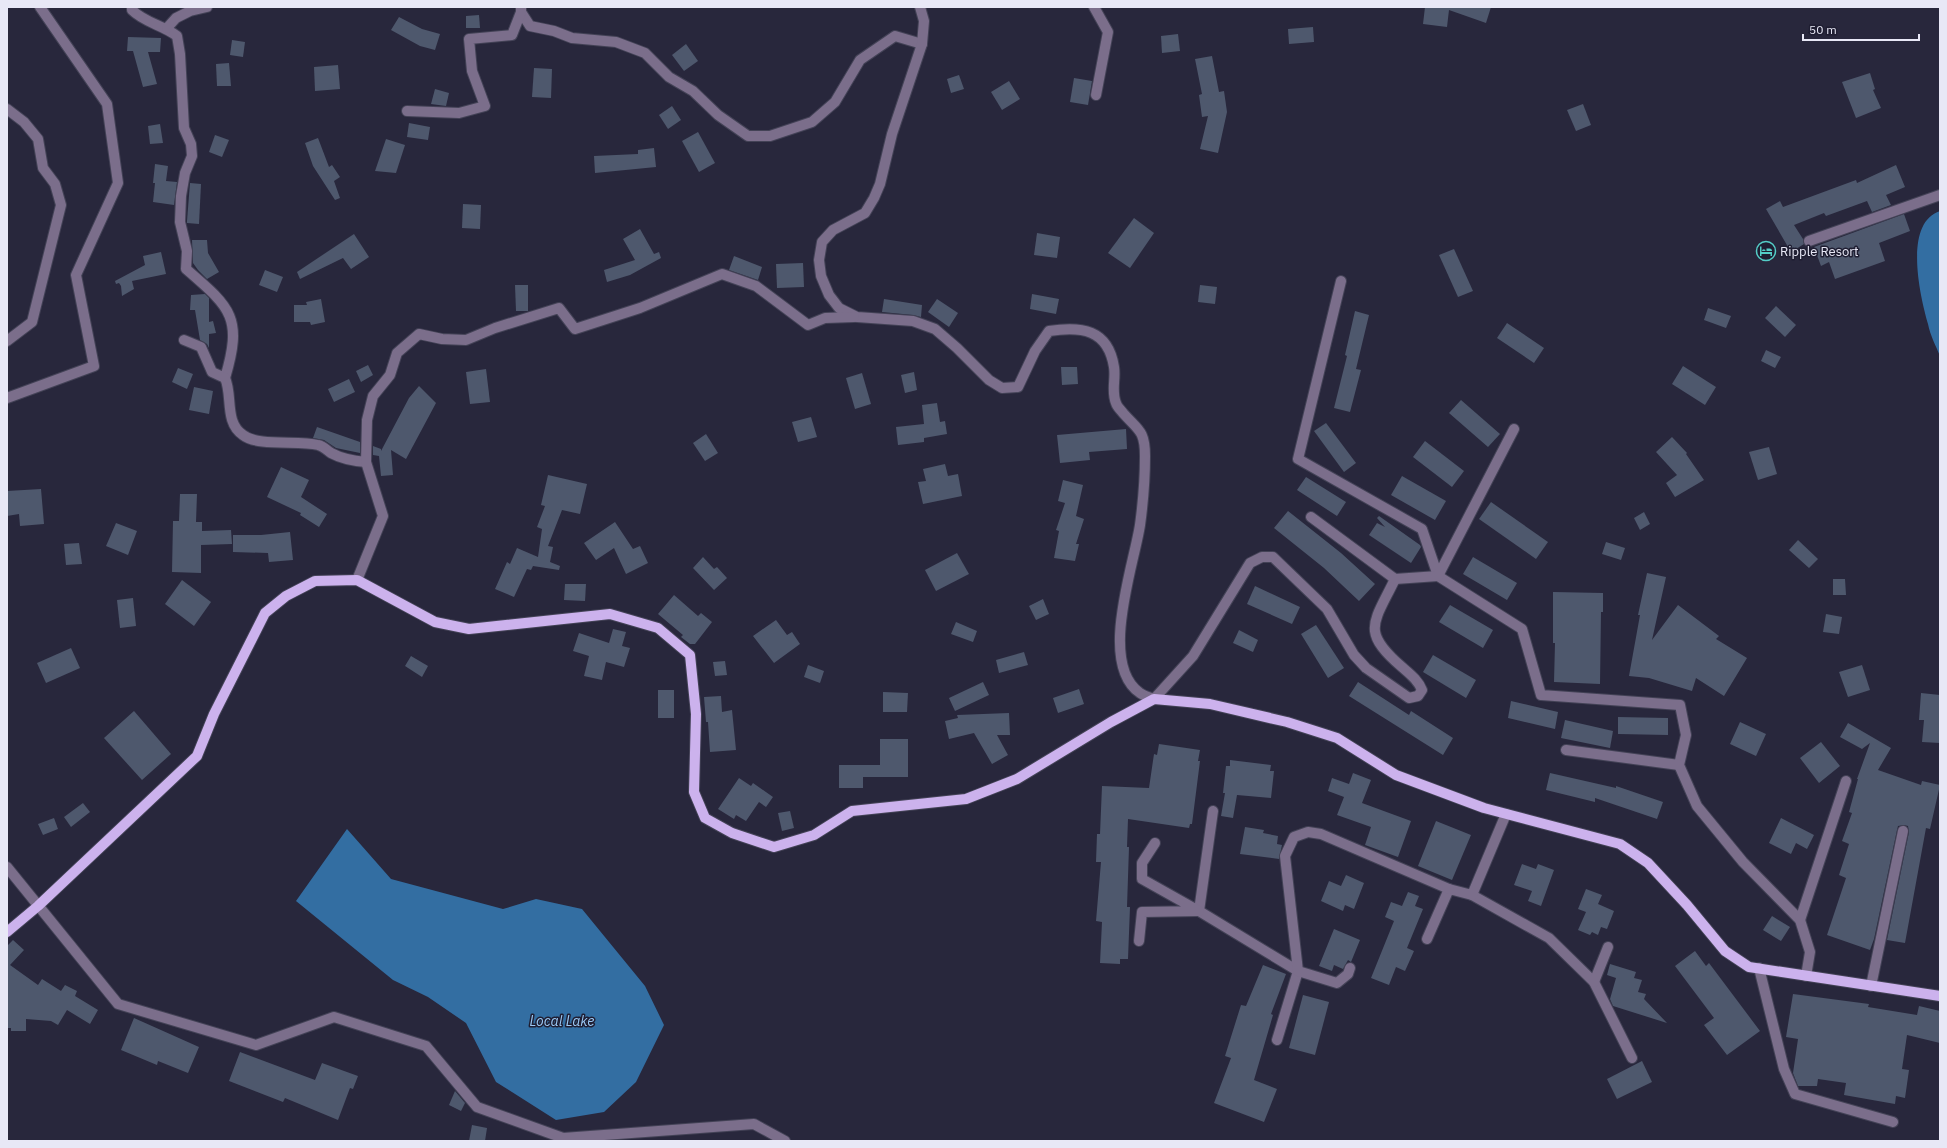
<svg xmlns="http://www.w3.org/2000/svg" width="1947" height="1148" font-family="'IBM Plex Sans',sans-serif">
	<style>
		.water { fill: #336ea2 }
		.building { fill: #4e586d }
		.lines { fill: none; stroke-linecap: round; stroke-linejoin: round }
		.minor-casing { stroke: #434256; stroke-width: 12 }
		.major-casing { stroke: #434256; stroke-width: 12 }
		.minor { stroke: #7b6e8b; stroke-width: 10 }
		.major { stroke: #ccb2ed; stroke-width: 10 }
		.labels { text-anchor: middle; stroke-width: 3; stroke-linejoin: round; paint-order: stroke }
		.poi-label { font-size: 13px; fill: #e8e8f6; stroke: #1f1e32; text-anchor: start }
		.water-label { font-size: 14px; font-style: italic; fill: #9bc9f5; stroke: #1f1e32 }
	</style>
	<rect width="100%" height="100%" fill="#28273c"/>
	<!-- water -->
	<g class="water">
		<path d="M1940,211V356C1936,346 1930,335 1928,324C1920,296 1903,223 1940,211Z"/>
		<polygon points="347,829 391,879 503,909 536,899 582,909 645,986 664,1025 636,1082 604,1112 556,1120 496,1082 466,1023 428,997 393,980 296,901"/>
	</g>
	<!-- building -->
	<g class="building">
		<polygon points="1425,7 1491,7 1486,23 1449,10 1447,27 1423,24"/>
		<polygon points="479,15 480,28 466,28 466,16"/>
		<polygon points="399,17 422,29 440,34 435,50 420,46 391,30"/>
		<polygon points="1313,27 1314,42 1289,44 1288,29"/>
		<polygon points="1178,34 1180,51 1162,53 1161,36"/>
		<polygon points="128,37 161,38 160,52 148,52 157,84 143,87 133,51 127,51"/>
		<polygon points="232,40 245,42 243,57 230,55"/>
		<polygon points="686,44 698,61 684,71 672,55"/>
		<polygon points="1212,56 1219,92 1224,91 1227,112 1218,153 1200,149 1208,116 1202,117 1199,95 1202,94 1195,59"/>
		<polygon points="229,63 231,86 217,86 216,64"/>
		<polygon points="338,65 340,89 315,91 314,67"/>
		<polygon points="534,68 552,69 551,98 532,97"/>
		<polygon points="1870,73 1875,89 1873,90 1881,108 1856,118 1842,82"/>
		<polygon points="959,75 964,89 951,93 947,79"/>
		<polygon points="1074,78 1092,81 1088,105 1070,102"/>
		<polygon points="1009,81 1020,99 1002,110 991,92"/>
		<polygon points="435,89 449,93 446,106 431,104"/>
		<polygon points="1583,104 1591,125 1576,131 1567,110"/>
		<polygon points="672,106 681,120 668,129 659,115"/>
		<polygon points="409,123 430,127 428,140 407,137"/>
		<polygon points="160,124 163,143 150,144 148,126"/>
		<polygon points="698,132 715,163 699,172 682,141"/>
		<polygon points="215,135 229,140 222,157 209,152"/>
		<polygon points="318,138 329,167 332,165 340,177 334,181 340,198 335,200 313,166 305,143"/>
		<polygon points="386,139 405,145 396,173 375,171"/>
		<polygon points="654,148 656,167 595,173 594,156 638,154 638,150"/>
		<polygon points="155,164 168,166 166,181 177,182 174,205 153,202 155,183 153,183"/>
		<polygon points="1896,165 1905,187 1886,195 1891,205 1872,212 1867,201 1826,216 1824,213 1794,225 1803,239 1804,244 1791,252 1766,209 1780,201 1783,207 1856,180 1857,183"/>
		<polygon points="190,183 201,184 199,224 187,223 187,221"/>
		<polygon points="463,204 481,205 480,229 462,228"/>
		<polygon points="1904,214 1910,231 1879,243 1885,261 1835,279 1829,262 1821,266 1814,247"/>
		<polygon points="1134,218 1154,233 1130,268 1108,253"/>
		<polygon points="640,229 654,254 659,252 661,258 630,275 607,282 604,270 635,260 623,239"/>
		<polygon points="1037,233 1060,237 1057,258 1034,255"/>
		<polygon points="354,234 369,257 351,269 343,258 300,279 297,272"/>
		<polygon points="192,240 207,240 208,253 219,272 207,279 198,270 193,263"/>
		<polygon points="1454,249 1473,291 1458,297 1439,255"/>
		<polygon points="161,252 166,274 132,281 134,289 122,296 121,286 119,283 116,284 115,281 145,265 143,256"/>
		<polygon points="734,256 762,267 758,280 729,270"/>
		<polygon points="803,263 804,287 777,288 776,264"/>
		<polygon points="265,270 283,277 277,292 259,285"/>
		<polygon points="515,285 528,285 528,311 516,311"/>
		<polygon points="1200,285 1217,287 1215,304 1198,302"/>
		<polygon points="205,294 209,298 209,322 213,321 216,333 209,334 209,348 207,344 200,340 195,310 190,310 191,295"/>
		<polygon points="1032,294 1059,299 1056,314 1030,309"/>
		<polygon points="321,299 325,322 311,325 310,322 294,322 294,305 307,305 306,302"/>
		<polygon points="884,299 922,305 921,317 913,315 882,312"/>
		<polygon points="937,299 958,313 949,327 928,312"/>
		<polygon points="1776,306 1796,325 1785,337 1765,318"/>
		<polygon points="1708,308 1731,316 1726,328 1704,320"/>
		<polygon points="1355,311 1369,315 1356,369 1361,370 1350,412 1334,408 1347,356 1345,355"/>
		<polygon points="1507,323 1544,348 1534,363 1497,338"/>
		<polygon points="1766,350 1781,357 1775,368 1761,361"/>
		<polygon points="368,365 373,375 361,382 356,371"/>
		<polygon points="1683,366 1716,387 1705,405 1672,384"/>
		<polygon points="1061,367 1077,367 1078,384 1062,385"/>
		<polygon points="178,368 193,374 187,389 172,382"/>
		<polygon points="486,369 490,402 470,404 466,372"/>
		<polygon points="914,372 917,390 905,393 901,375"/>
		<polygon points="862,373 871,404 855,409 846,378"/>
		<polygon points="349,379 355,392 334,402 328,389"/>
		<polygon points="419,386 436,403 406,459 391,450 393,475 381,476 379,456 373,455 373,446 381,449 381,451 409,398"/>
		<polygon points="194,387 213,391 209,414 189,410"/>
		<polygon points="1461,400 1500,434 1488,447 1449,413"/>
		<polygon points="937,403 940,422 945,421 947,434 924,438 924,442 898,445 896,427 924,424 922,405"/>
		<polygon points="811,417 817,437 798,442 792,422"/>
		<polygon points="1326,423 1356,463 1344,472 1314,431"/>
		<polygon points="317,427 360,442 360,453 336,448 324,440 313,438"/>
		<polygon points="1126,429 1127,449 1089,452 1090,460 1060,463 1057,435"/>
		<polygon points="706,434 718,453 705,461 693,443"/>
		<polygon points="1672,437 1687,453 1686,454 1704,480 1675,497 1666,483 1677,475 1656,452"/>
		<polygon points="1425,441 1464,471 1452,487 1413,457"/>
		<polygon points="1769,447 1777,474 1758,480 1749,452"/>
		<polygon points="945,464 948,476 958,474 962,496 923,504 918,482 926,481 923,469"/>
		<polygon points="281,467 309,480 301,497 327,514 319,527 300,515 301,513 267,497"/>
		<polygon points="548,475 587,484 580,514 562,510 548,546 553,547 550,562 560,566 559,570 533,566 531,570 527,569 514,597 495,589 507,562 510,564 517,548 538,557 542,529 537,527 545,506 541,505"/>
		<polygon points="1402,476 1446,501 1435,520 1391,495"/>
		<polygon points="1306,477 1346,502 1337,516 1297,490"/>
		<polygon points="1063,480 1083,485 1076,516 1084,519 1076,544 1079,544 1075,561 1054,558 1059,531 1056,530 1065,503 1058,501"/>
		<polygon points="41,489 44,524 20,526 19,514 7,516 7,491"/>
		<polygon points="180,494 197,494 196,522 202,522 202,531 231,530 232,544 201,545 201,573 172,572 173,521 179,521"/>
		<polygon points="1491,502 1548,542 1536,559 1479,519"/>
		<polygon points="1288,511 1341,553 1375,584 1359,601 1324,568 1274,528"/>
		<polygon points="1644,512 1650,524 1640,530 1634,518"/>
		<polygon points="1379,516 1420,545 1421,547 1411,563 1369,535 1377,523 1385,527 1377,518"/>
		<polygon points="615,522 633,549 640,546 648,563 626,574 614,548 596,560 584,543"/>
		<polygon points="116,523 137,531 128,555 106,546"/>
		<polygon points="290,532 293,560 269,562 268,553 233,552 233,535 261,535"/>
		<polygon points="1798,540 1818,559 1809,568 1789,550"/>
		<polygon points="1606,542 1625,548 1621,560 1602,554"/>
		<polygon points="79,543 82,564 66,565 64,544"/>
		<polygon points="957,553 969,574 936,591 925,570"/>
		<polygon points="703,557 714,569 717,567 727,578 714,590 693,568"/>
		<polygon points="1473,557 1517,583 1507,600 1463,574"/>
		<polygon points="1647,573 1666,577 1652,640 1678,605 1719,636 1716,639 1747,658 1724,696 1696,678 1692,691 1649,678 1629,676 1640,615 1638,615"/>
		<polygon points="1833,579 1845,579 1846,595 1833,595"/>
		<polygon points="182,580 211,602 194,626 165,604"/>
		<polygon points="565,584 586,584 585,601 564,600"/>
		<polygon points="1255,586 1300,607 1292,624 1247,604"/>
		<polygon points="1553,592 1603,593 1603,612 1601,612 1600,684 1554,682 1555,643 1553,643"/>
		<polygon points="674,595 698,616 701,613 712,622 695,644 690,644 681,637 683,635 658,614"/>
		<polygon points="133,598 136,626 120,628 117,600"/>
		<polygon points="1043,599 1049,614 1036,620 1029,606"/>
		<polygon points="1450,605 1493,630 1483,648 1439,622"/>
		<polygon points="1826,614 1842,617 1839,634 1823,632"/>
		<polygon points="776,620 787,635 792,632 800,644 774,663 753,636"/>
		<polygon points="956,622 977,631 973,642 951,634"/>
		<polygon points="1316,625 1344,668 1328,678 1301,634"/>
		<polygon points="613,629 626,632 622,646 630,648 624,667 606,662 602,680 584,676 589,656 573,651 579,633 609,643"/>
		<polygon points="1239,630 1258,640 1253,652 1233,643"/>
		<polygon points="71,648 80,668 46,683 37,663"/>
		<polygon points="1024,652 1028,665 999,673 996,660"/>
		<polygon points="1433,655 1476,680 1466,698 1423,672"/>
		<polygon points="411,656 428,666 422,677 405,666"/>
		<polygon points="725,661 727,675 715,676 713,662"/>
		<polygon points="808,665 824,671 820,683 804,677"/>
		<polygon points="1862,665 1870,690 1848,697 1839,672"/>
		<polygon points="983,682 989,695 955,711 949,698"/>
		<polygon points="1358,682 1409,715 1411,711 1453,738 1443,755 1349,696"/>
		<polygon points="1079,689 1084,704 1058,713 1053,698"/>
		<rect x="658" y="690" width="16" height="28"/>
		<polygon points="883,692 908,693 907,712 883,712"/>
		<polygon points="1921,693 1940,695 1940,743 1922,742 1924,720 1919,720"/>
		<polygon points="721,696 722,712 732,710 736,750 710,752 708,722 706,722 704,697"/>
		<polygon points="1511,701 1558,712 1555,729 1508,718"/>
		<polygon points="134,711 171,754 142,780 104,738"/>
		<polygon points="1009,713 1010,735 997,735 1008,755 992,764 974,733 949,739 945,721 958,718 957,715"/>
		<polygon points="1618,717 1668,718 1668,735 1618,734"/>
		<polygon points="1565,720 1613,731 1610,748 1561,738"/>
		<polygon points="1740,722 1766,734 1756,756 1730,744"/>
		<polygon points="1848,723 1891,748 1878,770 1921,785 1922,781 1940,785 1930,829 1926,828 1905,943 1887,940 1909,832 1908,826 1904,825 1898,826 1897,830 1874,939 1870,950 1827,935 1846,878 1839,875 1849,844 1842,841 1852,813 1849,812 1858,779 1857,779 1870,743 1862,749 1840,737"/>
		<polygon points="880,739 908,739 908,777 863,777 863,788 839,788 839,765 880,765"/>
		<polygon points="1821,742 1840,766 1819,783 1800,758"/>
		<polygon points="1159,744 1200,750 1198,761 1200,761 1192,824 1190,824 1189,828 1128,819 1127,847 1129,847 1127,907 1130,907 1128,959 1120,959 1120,964 1100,963 1102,922 1096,921 1101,862 1096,862 1097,834 1100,834 1102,786 1149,788 1154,754 1157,755"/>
		<polygon points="1230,760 1271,765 1270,771 1274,771 1271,798 1237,795 1233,818 1221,816 1225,793 1223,793 1226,766 1230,766"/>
		<polygon points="1353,773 1371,780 1362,803 1411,821 1398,857 1365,845 1371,827 1337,815 1344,797 1328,791 1332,778 1349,784"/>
		<polygon points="1550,773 1616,788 1616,786 1663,802 1657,819 1595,798 1595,802 1546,790"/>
		<polygon points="739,778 751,786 753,783 773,797 766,807 759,802 746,821 736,815 734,819 718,809"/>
		<polygon points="83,803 90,812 71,827 64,817"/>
		<polygon points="790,811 794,828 782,831 778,813"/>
		<polygon points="54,818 58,829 43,835 38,824"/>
		<polygon points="1781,818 1814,835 1807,849 1796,843 1791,854 1769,843"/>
		<polygon points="1436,821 1471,835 1452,880 1418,866"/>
		<polygon points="1245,827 1264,830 1263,833 1278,836 1277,844 1282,845 1279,859 1240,854"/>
		<polygon points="1522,864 1536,869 1538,864 1554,870 1541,906 1528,901 1532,891 1514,885"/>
		<polygon points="1346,875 1364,883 1354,909 1345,905 1343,911 1321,901 1329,881 1341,886"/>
		<polygon points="1586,889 1602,895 1598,904 1614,911 1607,929 1601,927 1598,935 1592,932 1590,935 1578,930 1586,912 1578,909"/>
		<polygon points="1408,892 1419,896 1415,906 1423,909 1407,948 1414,951 1405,971 1396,967 1389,985 1371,978 1394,921 1385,917 1391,902 1402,906"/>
		<polygon points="1772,916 1790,927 1781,941 1763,930"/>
		<polygon points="1334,929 1360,940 1351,962 1348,960 1343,969 1334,965 1332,971 1319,966"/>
		<polygon points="13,940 24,950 10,965 38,985 42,979 61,991 65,985 77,991 75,996 98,1010 90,1024 67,1010 58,1025 51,1021 26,1019 26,1031 11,1031 11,1028 7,1028 7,946"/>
		<polygon points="1695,951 1706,966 1709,963 1760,1031 1727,1055 1704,1025 1714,1018 1675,966"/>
		<polygon points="1610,964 1636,972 1634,978 1642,980 1638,992 1646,994 1644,999 1667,1023 1613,1006 1610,999 1616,978 1607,975"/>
		<polygon points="1263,965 1286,974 1271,1014 1273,1015 1254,1080 1277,1089 1264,1122 1214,1103 1231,1058 1225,1056 1241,1005 1246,1006"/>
		<polygon points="1793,994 1869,1004 1868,1007 1917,1015 1919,1006 1940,1011 1940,1043 1907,1035 1902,1069 1909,1070 1905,1098 1896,1096 1895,1104 1844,1095 1846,1083 1818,1079 1817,1086 1798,1086 1793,1073 1798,1039 1786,1037"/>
		<polygon points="1303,995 1329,1002 1315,1055 1289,1048"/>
		<polygon points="134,1018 199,1047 188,1073 158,1061 157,1065 121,1050"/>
		<polygon points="240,1052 315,1080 322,1063 358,1076 353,1089 350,1088 338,1120 285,1098 283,1102 229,1081"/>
		<polygon points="1642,1061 1652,1082 1617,1099 1607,1079"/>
		<polygon points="455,1091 465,1103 461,1111 449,1105"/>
		<polygon points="472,1125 487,1128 485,1141 469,1141"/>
	</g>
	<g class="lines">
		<!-- minor casing -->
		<g class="minor-casing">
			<g id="minor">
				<path d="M132,7V10C145,23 163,25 177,36L180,54L184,128L191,144L192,156L185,173L181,196L180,222L187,251L186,269C231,308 243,317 225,378"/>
				<polyline points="521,7 521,12 530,26 554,31 572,38 616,42 645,53 669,77 693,91 718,115 748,136 770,136 812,122 835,102 860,60 895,36 922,44"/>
				<path d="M920,7L924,21L922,44L892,134L880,184L874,198L865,213L833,230L822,242L819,260L821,276L829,295L839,308L857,317L913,321L935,329L957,348L989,380L1002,388L1018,387L1035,351L1049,331C1081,326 1108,329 1114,367C1116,379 1111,391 1116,403C1117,407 1121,410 1123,413C1138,430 1145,430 1145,456C1145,478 1143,503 1140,525C1134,565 1098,664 1140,693C1144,696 1149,697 1154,699L1193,656L1250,563L1262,557H1273L1327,609L1354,655L1366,668L1409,698L1418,696L1422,690C1418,680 1410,674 1402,667C1360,631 1374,623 1395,579"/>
				<polyline points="1094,7 1108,32 1096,95"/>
				<polyline points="167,28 176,18 190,11 207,7"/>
				<polyline points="7,109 24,122 38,139 43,168 55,184 61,205 32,322 7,341"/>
				<polyline points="407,111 459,113 485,106 472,71 469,39 512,35 521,12"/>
				<polyline points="1809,241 1940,195"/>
				<polyline points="1341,281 1298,459 1422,529 1438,576 1522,629 1541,695 1680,705 1686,735 1679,765 1697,806 1743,862 1800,920 1810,952 1806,976"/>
				<path d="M184,340L201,347L212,372L225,378C233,396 224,422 243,435C258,447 298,440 318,445C323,446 327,450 331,453C342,459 354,461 366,462"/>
				<polyline points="7,398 94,366 76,275 118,183 107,104 40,7"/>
				<polyline points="1311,517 1395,579 1438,576 1514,429"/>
				<polyline points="357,580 383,516 366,462 367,420 373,396 390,375 397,353 419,334 442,339 466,340 495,328 559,308 575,329 640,308 722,274 756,286 808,325 825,318 854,317"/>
				<polyline points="1566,750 1679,765"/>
				<polyline points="1213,811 1199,911 1298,971 1277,1040"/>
				<polyline points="7,867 118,1004 256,1045 334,1017 426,1046 477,1107 563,1138 754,1124 785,1141"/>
				<polyline points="1472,895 1549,938 1594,982 1632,1058"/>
				<polyline points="1800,920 1846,781"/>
				<polyline points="1427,939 1449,889 1472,895 1506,814"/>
				<polyline points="1139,941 1142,912 1199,911 1142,879 1142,863 1155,843"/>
				<polyline points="1350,968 1348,974 1337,983 1298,971 1285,856 1294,837 1308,832 1321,834 1449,889"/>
				<polyline points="1759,968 1784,1069 1795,1094 1893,1122"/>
				<polyline points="1594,982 1608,947"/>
				<polyline points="1871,986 1903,831"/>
			</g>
		</g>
		<!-- major casing -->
		<g class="major-casing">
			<polyline id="major" points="7,932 38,906 197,756 214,714 265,613 286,596 315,581 357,580 435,622 469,629 610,614 658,628 690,655 696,714 694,792 705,818 732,833 774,847 814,835 852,811 966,799 1017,779 1111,722 1154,699 1210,704 1287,722 1337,738 1396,775 1484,808 1620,844 1648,863 1687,905 1725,951 1749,967 1940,996"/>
		</g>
		<!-- minor -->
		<use href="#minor" class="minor"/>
		<!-- major -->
		<use href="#major" class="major"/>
	</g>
	<!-- icons -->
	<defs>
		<g id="hotel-ring" transform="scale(1)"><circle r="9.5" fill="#1f1e32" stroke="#54cdc7" stroke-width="1.5"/><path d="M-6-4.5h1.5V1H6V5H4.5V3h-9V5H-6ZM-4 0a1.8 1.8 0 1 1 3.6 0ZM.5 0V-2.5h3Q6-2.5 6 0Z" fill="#54cdc7"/></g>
	</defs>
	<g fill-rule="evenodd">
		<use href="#hotel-ring" x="1766" y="251"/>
	</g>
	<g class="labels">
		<!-- poi labels -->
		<g class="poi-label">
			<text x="1780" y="256">Ripple Resort</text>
		</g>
		<!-- water labels -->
		<g class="water-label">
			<text x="562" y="1026">Local Lake</text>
		</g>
	</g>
	<!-- border -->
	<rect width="1947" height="1148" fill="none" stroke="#e8e8f6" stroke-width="16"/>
	<!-- scale -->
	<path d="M1803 34v6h116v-6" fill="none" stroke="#e8e8f6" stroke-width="2"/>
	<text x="1809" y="34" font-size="12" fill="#e8e8f6" stroke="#1f1e32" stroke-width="3" paint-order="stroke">50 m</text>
</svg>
